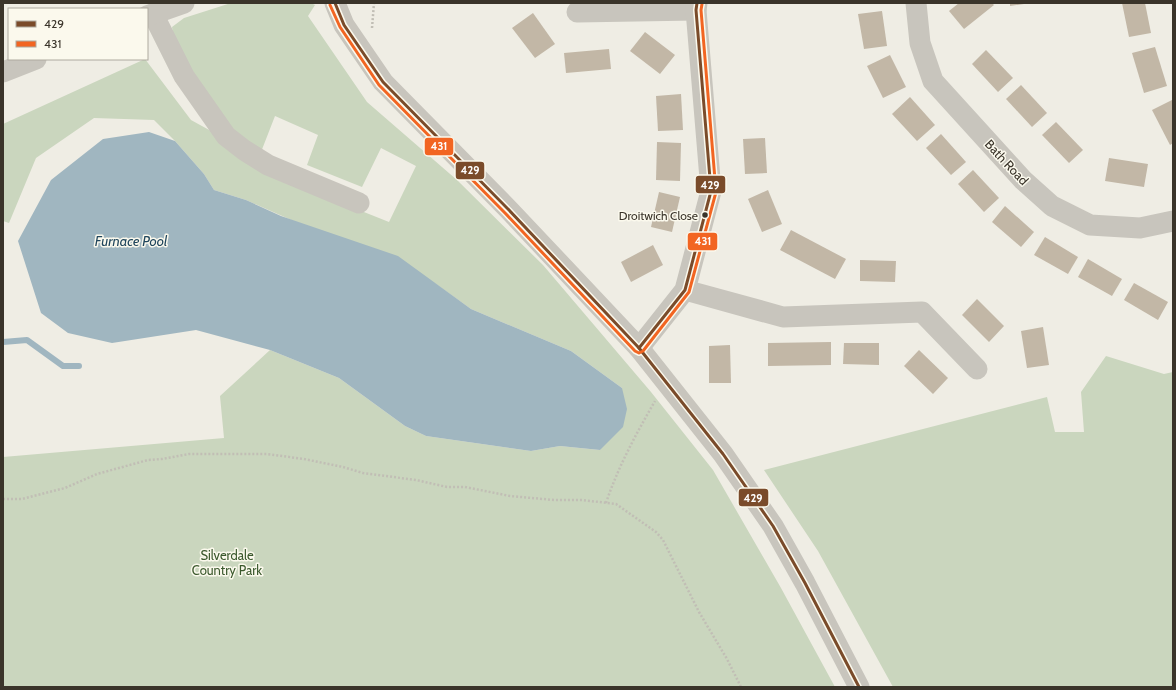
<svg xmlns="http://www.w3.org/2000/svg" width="1176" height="690" font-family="Cabin,sans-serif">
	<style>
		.green { fill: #cad6be }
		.water { fill: #a0b6c0 }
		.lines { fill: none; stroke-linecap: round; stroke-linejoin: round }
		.stream { stroke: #a0b6c0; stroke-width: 6 }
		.building { fill: #c2b7a6 }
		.path { stroke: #c1beb5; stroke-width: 2.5; stroke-dasharray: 2 2; stroke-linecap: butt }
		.minor { stroke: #c8c5bd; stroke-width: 21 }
		.bus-1-casing { stroke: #fbf9ed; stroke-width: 6 }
		.bus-2-casing { stroke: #fbf9ed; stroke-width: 6 }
		.bus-1 { stroke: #7a4b2a; stroke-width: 3 }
		.bus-2 { stroke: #f26522; stroke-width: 3 }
		.bus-dot { fill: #3a342a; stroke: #fbf9ed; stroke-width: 1.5 }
		.labels { text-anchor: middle; stroke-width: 3; stroke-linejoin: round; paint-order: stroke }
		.bus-label { font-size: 12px; fill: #3a342a; stroke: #fbf9ed; text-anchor: end }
		.street-label { font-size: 13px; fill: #3a342a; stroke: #fbf9ed }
		.park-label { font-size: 13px; fill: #3b592d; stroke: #fbf9ed }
		.water-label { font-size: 14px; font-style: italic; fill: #1f455c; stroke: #fbf9ed }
		.line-badge { stroke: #fbf9ed; stroke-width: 1.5 }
		.badge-label { font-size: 11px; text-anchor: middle; font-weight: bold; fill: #fff }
	</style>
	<rect width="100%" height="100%" fill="#efede4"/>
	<!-- green -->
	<g class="green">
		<polygon points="231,3 311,3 315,5 308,16 367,102 457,180 543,265 651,392 713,470 781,588 835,687 3,687 3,457 224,438 220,396 270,350 339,378 405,426 426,436 531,451 560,446 600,450 622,388 571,351 471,309 436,284 246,200 214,190 204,174 175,141 154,120 94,118 36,158 9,223 3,221 3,124 145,59 191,120 211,131 256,169 389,222 416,166 381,148 362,187 307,165 318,135 275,116 261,152 246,144 221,118 175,46 172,27 184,18"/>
		<polygon points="1106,356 1164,374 1173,372 1173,687 893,687 818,551 764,470 1047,397 1055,432 1084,432 1081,392"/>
	</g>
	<!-- water -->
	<polygon class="water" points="149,132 175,141 204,174 214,190 246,200 281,216 398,256 471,309 571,351 622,388 627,409 623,427 600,450 560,446 531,451 426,436 405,426 339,378 270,350 196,330 112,343 68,333 41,313 18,241 51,180 103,139"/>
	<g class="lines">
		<!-- stream -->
		<polyline class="stream" points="3,342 27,340 63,366 79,366"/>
	</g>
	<!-- building -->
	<g class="building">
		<polygon points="959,3 992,3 994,5 964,29 949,11"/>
		<polygon points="1010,3 1024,3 1024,4 1010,6"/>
		<polygon points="1122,3 1145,3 1151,33 1129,37"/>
		<polygon points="882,11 887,46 864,49 858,14"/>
		<polygon points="533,13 555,44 535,58 512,28"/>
		<polygon points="645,32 675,55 660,74 630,51"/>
		<polygon points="1155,47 1167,86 1144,93 1132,53"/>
		<polygon points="609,49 611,69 566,73 564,53"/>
		<polygon points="986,50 1013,78 998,92 972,64"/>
		<polygon points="890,55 906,87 883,98 867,66"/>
		<polygon points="1021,85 1047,113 1032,127 1006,99"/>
		<polygon points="681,94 683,130 658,131 656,96"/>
		<polygon points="910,97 935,125 917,141 892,114"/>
		<polygon points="1172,100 1173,143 1170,145 1152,110"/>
		<polygon points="1056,122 1083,150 1069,163 1042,135"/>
		<polygon points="941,134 966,162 951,175 926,148"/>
		<polygon points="765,138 767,173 745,174 743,139"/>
		<polygon points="657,142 681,143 680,181 656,180"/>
		<polygon points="1109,158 1148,164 1144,187 1105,181"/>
		<polygon points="973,170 999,198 984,212 958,184"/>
		<polygon points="768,190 782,224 762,232 748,199"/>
		<polygon points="659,192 680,197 672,232 651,227"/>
		<polygon points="1005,206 1034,232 1021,247 992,222"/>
		<polygon points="791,230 846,259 835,279 780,250"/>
		<polygon points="1045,237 1078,257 1068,274 1034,255"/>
		<polygon points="653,245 663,265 631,282 621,262"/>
		<polygon points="1088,259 1122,279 1112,296 1078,277"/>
		<polygon points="860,260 896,261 895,282 860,281"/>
		<polygon points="1134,283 1168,302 1158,320 1124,300"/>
		<polygon points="977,299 1004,326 989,342 962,315"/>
		<polygon points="1043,327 1049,365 1027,368 1021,331"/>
		<polygon points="831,342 831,365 768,366 768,343"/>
		<polygon points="844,343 879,343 879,365 843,364"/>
		<polygon points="730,345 731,383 709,383 709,346"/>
		<polygon points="919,350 948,378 933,394 904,366"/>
	</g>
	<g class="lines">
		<!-- path -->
		<g class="path">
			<polyline points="372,28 374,3"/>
			<polyline points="3,499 22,499 65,488 97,474 148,460 162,459 189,454 267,454 304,459 343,467 363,473 416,480 447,487 465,487 510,496 554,500 582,500 616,504 656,532 663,540 699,612 727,659 741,687"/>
			<path d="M606,503C618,467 636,434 655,401"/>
		</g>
		<!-- minor -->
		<g class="minor">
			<polyline points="335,3 344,25 383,82 509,210 639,348 723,454 773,526 805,583 859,687"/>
			<polyline points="916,3 920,43 933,81 1023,180 1052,206 1090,225 1140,228 1173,221"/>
			<polyline points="577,12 696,10"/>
			<polyline points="153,14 184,76 226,136 244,150 268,165 359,203"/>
			<polyline points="147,16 184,3"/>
			<polyline points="3,72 36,59"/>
			<polyline points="685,290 783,317 922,312 977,369"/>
			<polyline points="639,348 685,290 711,191 696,10 697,3"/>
		</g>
		<!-- bus-1 casing -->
		<g class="bus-1-casing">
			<g id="bus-1">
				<polyline points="335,3 344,25 383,82 509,210 639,348 723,454 773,526 805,583 859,687"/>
				<polyline points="639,348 685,290 711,191 696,10 697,3"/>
			</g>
		</g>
		<!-- bus-2 casing -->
		<g class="bus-2-casing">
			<polyline id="bus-2" points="330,5 340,27 379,85 505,213 635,351 639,353 643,351 689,292 716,192 701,10 702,4"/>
		</g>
		<!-- bus-1 -->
		<use href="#bus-1" class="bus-1"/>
		<!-- bus-2 -->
		<use href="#bus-2" class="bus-2"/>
	</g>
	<!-- markers -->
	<circle class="bus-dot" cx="705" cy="215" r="3.5"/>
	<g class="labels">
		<!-- bus labels -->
		<g class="bus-label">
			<text x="698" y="220">Droitwich Close</text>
		</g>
		<!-- street labels -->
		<g class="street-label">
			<text transform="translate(1007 162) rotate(47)" y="5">Bath Road</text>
		</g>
		<!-- park labels -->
		<g class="park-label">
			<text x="227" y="560">Silverdale<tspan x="227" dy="15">Country Park</tspan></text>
		</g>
		<!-- water labels -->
		<g class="water-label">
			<text x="131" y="246">Furnace Pool</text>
		</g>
	</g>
	<g class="line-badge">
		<rect x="424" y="137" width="30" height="19" rx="4" fill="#f26522"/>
		<rect x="455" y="161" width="30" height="19" rx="4" fill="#7a4b2a"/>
		<rect x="695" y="175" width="31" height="19" rx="4" fill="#7a4b2a"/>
		<rect x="687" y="232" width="31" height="19" rx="4" fill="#f26522"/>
		<rect x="738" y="488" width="31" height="19" rx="4" fill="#7a4b2a"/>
	</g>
	<g class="badge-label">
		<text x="439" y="150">431</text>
		<text x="470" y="174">429</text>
		<text x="710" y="189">429</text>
		<text x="703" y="245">431</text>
		<text x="753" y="502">429</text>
	</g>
	<!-- border -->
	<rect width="1176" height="690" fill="none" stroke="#3a342a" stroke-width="8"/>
	<!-- legend -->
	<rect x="8" y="8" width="140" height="52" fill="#fbf9ed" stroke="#aeaa9f"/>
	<rect x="16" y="21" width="20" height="6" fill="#7a4b2a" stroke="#aeaa9f"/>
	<text x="44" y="28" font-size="12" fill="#3a342a">429</text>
	<rect x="16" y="41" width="20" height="6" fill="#f26522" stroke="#aeaa9f"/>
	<text x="44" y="48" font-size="12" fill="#3a342a">431</text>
</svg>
